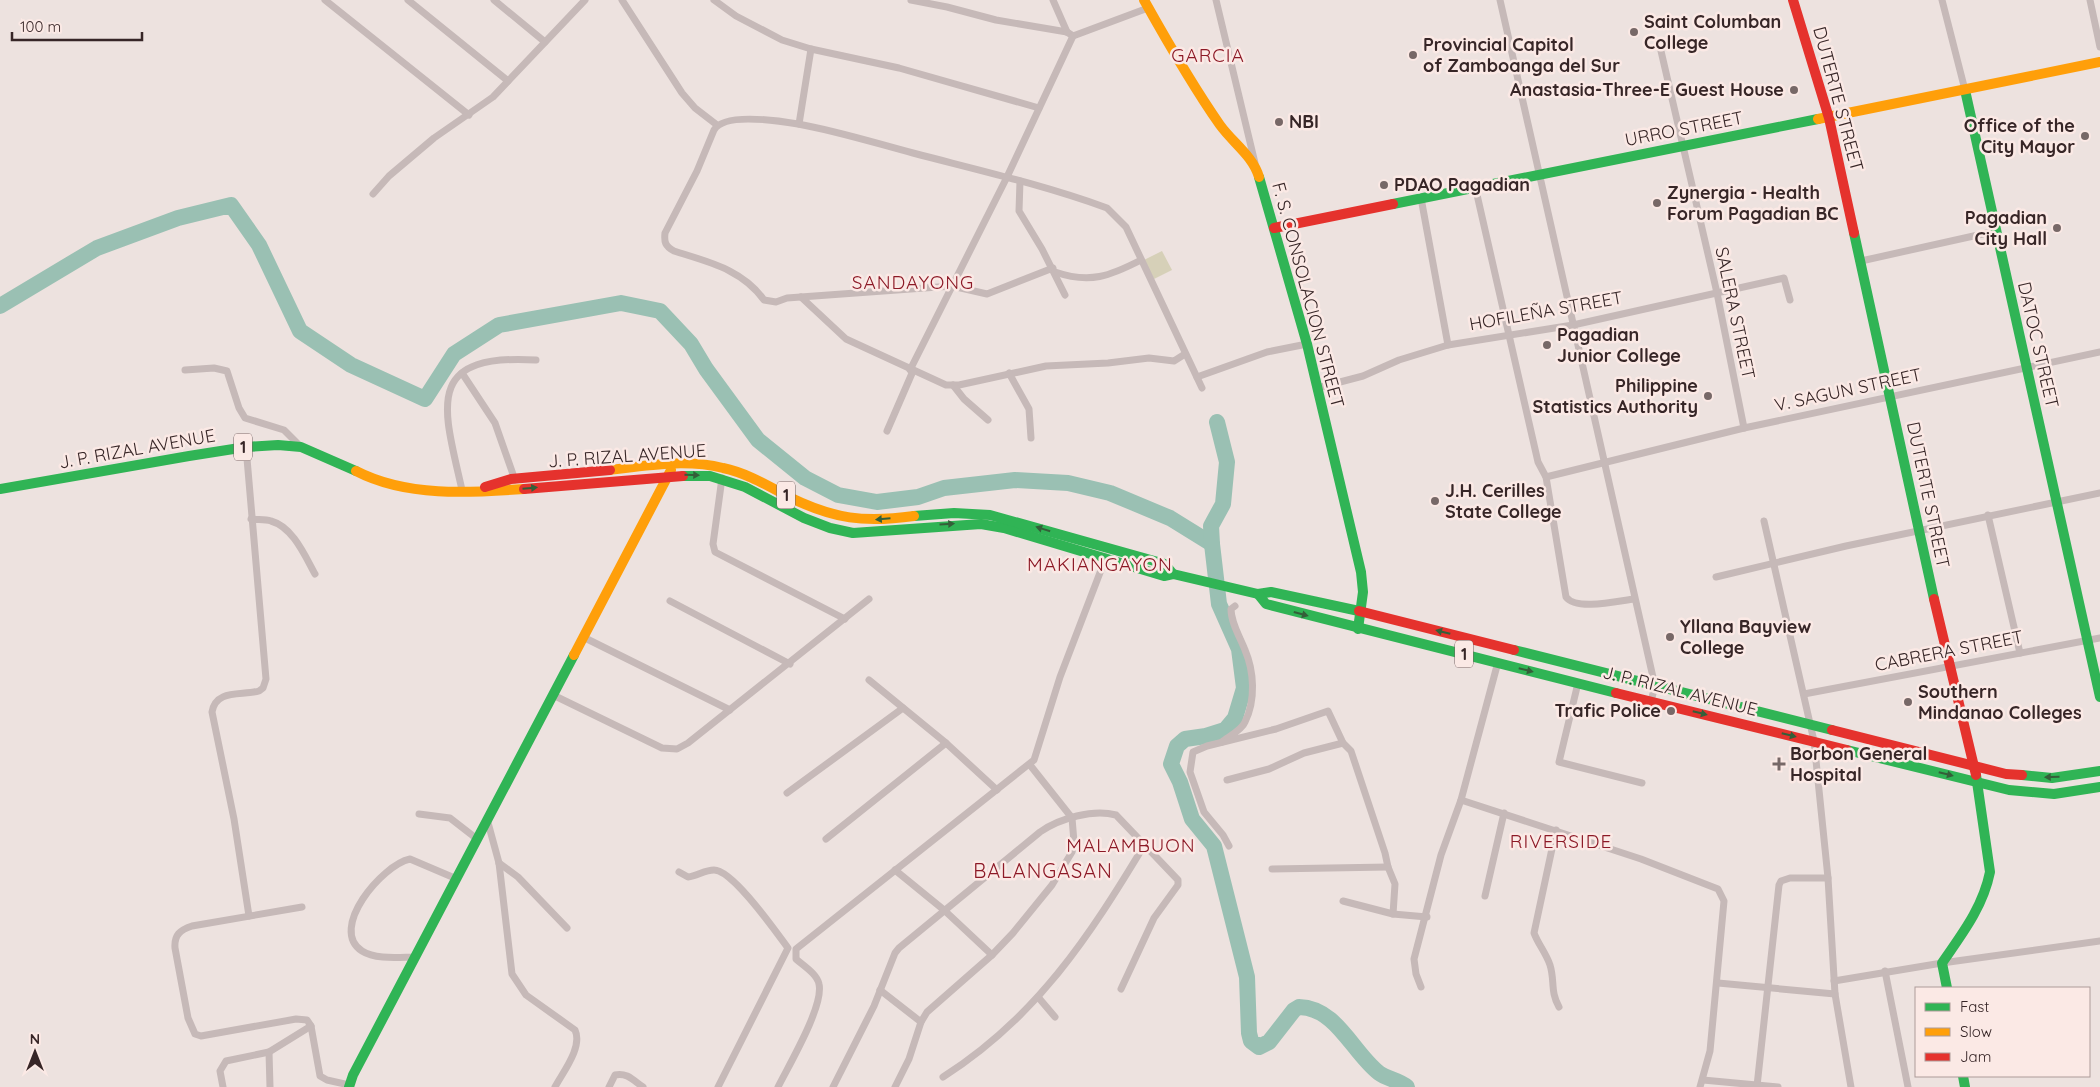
<svg xmlns="http://www.w3.org/2000/svg" width="2100" height="1087" font-family="Quicksand,sans-serif">
	<style>
		.green { fill: #d6d0b8 }
		.lines { fill: none; stroke-linecap: round; stroke-linejoin: round }
		.river { stroke: #9ac0b3; stroke-width: 16 }
		.street { stroke: #c6b9b8; stroke-width: 7 }
		.fast { stroke: #30b455; stroke-width: 10 }
		.slow { stroke: #ff9f0a; stroke-width: 10 }
		.jam { stroke: #e5322d; stroke-width: 10 }
		.oneway { fill: #345f39 }
		.poi-dot { fill: #776867; stroke: #fbe9e5; stroke-width: 2 }
		.labels { text-anchor: middle; stroke-width: 5; stroke-linejoin: round; paint-order: stroke }
		.shield { fill: #fbe9e5; stroke: #726060; stroke-width: 1 }
		.shield-label { font-size: 16px; font-weight: bold; fill: #372627 }
		.poi-label { font-size: 18px; font-weight: bold; fill: #372627; stroke: #fbe9e5; text-anchor: start }
		.street-label { font-size: 18px; fill: #372627; stroke: #fbe9e5 }
		.neighbourhood-label { font-size: 19px; letter-spacing: 1px; fill: #8c1926; stroke: #fbe9e5 }
		.quarter-label { font-size: 20px; letter-spacing: 1px; fill: #8c1926; stroke: #fbe9e5 }
	</style>
	<rect width="100%" height="100%" fill="#ede2df"/>
	<!-- green -->
	<polygon class="green" points="1162,251 1172,270 1154,279 1144,260"/>
	<g class="lines">
		<!-- river -->
		<g class="river">
			<polyline points="0,306 97,248 178,218 231,205 259,245 300,331 351,365 425,399 454,354 499,325 621,303 660,311 691,344 706,369 758,440 805,478 838,495 877,502 918,497 944,488 1015,480 1068,483 1110,493 1170,518 1212,544"/>
			<path d="M1217,422L1227,462L1223,504L1211,526L1212,544L1219,604L1239,649L1244,688L1235,718L1225,730L1206,736L1185,739L1177,746L1171,764L1180,782L1192,819L1214,846L1247,977L1249,1033L1251,1041L1259,1047L1269,1042L1294,1010L1299,1007C1337,1008 1352,1052 1379,1073C1387,1079 1399,1080 1407,1087"/>
		</g>
		<!-- street -->
		<g class="street">
			<polyline points="325,0 469,115"/>
			<polyline points="408,0 508,81"/>
			<polyline points="494,0 545,42"/>
			<polyline points="622,0 682,93 695,108 717,125"/>
			<polyline points="714,0 736,16 782,40 811,49 899,68 1039,108"/>
			<polyline points="911,0 947,7 996,20 1067,32 1073,36"/>
			<polyline points="1053,0 1067,32"/>
			<polyline points="1216,0 1255,163"/>
			<polyline points="1500,0 1655,686 1651,701"/>
			<polyline points="1942,0 1965,90"/>
			<polyline points="2090,0 2100,47"/>
			<polyline points="1661,51 1717,293 1744,428"/>
			<polyline points="799,124 811,49"/>
			<polyline points="1020,181 1019,211 1042,249 1065,295"/>
			<path d="M1475,186L1538,462L1546,477L1566,597C1576,611 1618,601 1634,599"/>
			<polyline points="373,194 389,176 434,138 493,97 585,0"/>
			<polyline points="1421,198 1448,345"/>
			<polyline points="1861,261 1996,231"/>
			<path d="M1053,268L987,294L952,286L787,298L776,302L764,300C742,269 708,262 674,251C665,246 664,242 665,233L697,171L714,130C724,112 780,121 798,124C837,131 875,143 913,153C978,170 1044,185 1107,208L1126,227L1202,388"/>
			<path d="M1055,272C1090,284 1110,276 1141,260"/>
			<polyline points="801,297 846,339 946,385 959,385 1046,366 1108,363 1149,358 1174,361 1185,354"/>
			<polyline points="185,370 214,368 227,371 239,408 245,418 284,430 301,447"/>
			<polyline points="910,370 1007,177 1073,36 1148,8"/>
			<polyline points="462,373 495,423 515,480"/>
			<polyline points="1009,373 1029,409 1031,438"/>
			<polyline points="1197,377 1267,352 1307,344"/>
			<polyline points="953,385 964,399 988,420"/>
			<polyline points="1317,388 1363,376 1399,360 1448,345 1573,325 1784,278 1790,300"/>
			<polyline points="887,431 913,371"/>
			<path d="M246,447L266,679L263,688L259,691C241,696 216,689 212,712L234,819L249,916"/>
			<polyline points="1546,477 1744,428 2100,352"/>
			<polyline points="722,478 713,544 715,552 845,619"/>
			<path d="M462,490C444,409 422,353 536,360"/>
			<polyline points="1988,515 2020,653"/>
			<path d="M251,519C257,520 265,519 271,521C293,527 305,556 315,574"/>
			<polyline points="1764,521 1814,741 1828,878 1835,994 1851,1087"/>
			<polyline points="1716,577 1846,546 2100,493"/>
			<polyline points="670,601 790,664"/>
			<polyline points="583,637 730,710"/>
			<polyline points="869,680 946,743 997,790"/>
			<polyline points="1578,683 1559,762 1642,783"/>
			<polyline points="1804,694 2100,638"/>
			<polyline points="553,695 662,748 677,749 688,743 869,599"/>
			<path d="M1222,742C1228,737 1242,730 1245,722C1256,700 1254,671 1245,650C1240,637 1231,623 1231,609L1235,606"/>
			<polyline points="1227,780 1269,769 1304,753 1343,743"/>
			<polyline points="787,793 903,708"/>
			<polyline points="1461,800 1641,859 1718,889 1724,901 1710,1051 1700,1087"/>
			<polyline points="419,814 450,818 477,839"/>
			<path d="M487,819L499,863L512,974L526,995L575,1030C583,1047 563,1072 555,1087"/>
			<path d="M1556,830L1534,933C1538,944 1546,953 1550,965C1555,981 1550,991 1559,1007"/>
			<polyline points="826,839 946,743"/>
			<polyline points="1229,846 1223,835 1204,812 1190,772 1193,752 1207,746 1276,729 1328,711 1343,743 1351,751 1385,853 1388,867 1395,884 1393,914"/>
			<polyline points="499,863 518,877 567,928"/>
			<polyline points="1272,869 1388,867"/>
			<polyline points="895,870 944,910 992,955"/>
			<path d="M679,872L688,877C697,876 705,870 714,870C733,870 776,932 788,948L718,1087"/>
			<polyline points="1485,896 1504,813"/>
			<polyline points="1343,901 1393,914 1427,917"/>
			<path d="M302,907L192,926C180,930 174,935 175,948L188,1018L195,1034L201,1036L296,1019L307,1020L311,1026L320,1076L327,1080L349,1085"/>
			<path d="M416,957C400,957 376,960 362,951C328,929 382,865 410,859L457,879"/>
			<polyline points="1885,971 1908,1087"/>
			<polyline points="1834,981 1942,963 2100,941"/>
			<polyline points="1718,983 1835,994"/>
			<polyline points="1421,987 1416,974 1414,959 1441,855 1461,800 1498,662"/>
			<polyline points="880,990 921,1022"/>
			<polyline points="1038,997 1055,1017"/>
			<polyline points="269,1052 270,1087"/>
			<path d="M943,1077C1036,1018 1089,937 1145,844"/>
			<polyline points="1703,1080 1778,1087"/>
			<polyline points="1757,1086 1779,885 1781,881 1790,878 1828,878"/>
			<polyline points="223,1087 220,1071 226,1061 269,1052 311,1026"/>
			<path d="M609,1087L615,1075C627,1072 634,1081 643,1087"/>
			<path d="M778,1087C789,1065 824,1006 819,984C817,974 804,966 796,959V949L1034,760L1060,677L1106,557"/>
			<path d="M833,1087L874,1006L895,953L899,948L1040,832C1060,818 1093,809 1116,815L1178,880V885L1154,918L1121,989"/>
			<polyline points="895,1087 909,1059 921,1022 927,1012 992,955 1013,933 1052,885 1072,852 1074,842 1072,818 1030,765"/>
		</g>
		<!-- fast -->
		<g class="fast">
			<polyline points="1965,90 2100,697"/>
			<polyline points="1259,177 1307,344 1361,572 1363,592 1358,629"/>
			<polyline points="1393,204 1818,119"/>
			<polyline points="1854,233 1934,599"/>
			<polyline points="683,476 710,476 745,487 804,518 830,528 853,533 981,524 1004,528 1164,576 1173,574 1258,594 1271,592 1359,611"/>
			<polyline points="0,489 189,456 246,447 278,445 301,447 356,471"/>
			<polyline points="914,516 954,513 990,515 1165,564 1173,574"/>
			<polyline points="1258,594 1266,604 1616,693"/>
			<polyline points="1514,650 1832,730"/>
			<polyline points="1847,750 2009,790 2054,794 2100,787"/>
			<polyline points="2022,775 2052,778 2100,771"/>
			<path d="M1947,988L1942,963C1962,934 1983,907 1990,872L1976,775"/>
			<polyline points="1963,1076 1965,1087"/>
			<polyline points="349,1087 353,1075 574,655"/>
		</g>
		<!-- slow -->
		<g class="slow">
			<path d="M1144,0C1168,43 1192,85 1220,125C1233,143 1253,156 1259,177"/>
			<polyline points="1818,119 2100,62"/>
			<path d="M610,470C647,465 687,459 723,468C747,473 768,486 789,497C834,519 864,523 914,516"/>
			<path d="M356,471C406,497 469,493 524,489"/>
			<polyline points="574,655 671,470"/>
		</g>
		<!-- jam -->
		<g class="jam">
			<polyline points="1793,0 1829,118 1854,233"/>
			<polyline points="1274,228 1393,204"/>
			<polyline points="485,487 511,479 610,470"/>
			<polyline points="524,489 683,476"/>
			<polyline points="1934,599 1976,775"/>
			<polyline points="1359,611 1514,650"/>
			<polyline points="1616,693 1847,750"/>
			<polyline points="1832,730 2006,774 2022,775"/>
		</g>
	</g>
	<!-- one-way arrows -->
	<defs><path id="oneway-solid" d="M-6-.8H1V-3.2L6.5 0L1 3.2V.8H-6Z" transform="scale(1.25)"/></defs>
	<g class="oneway">
		<use href="#oneway-solid" transform="translate(692 475) rotate(1)"/>
		<use href="#oneway-solid" transform="translate(530 488) rotate(-5)"/>
		<use href="#oneway-solid" transform="translate(883 519) rotate(175)"/>
		<use href="#oneway-solid" transform="translate(947 524) rotate(-3)"/>
		<use href="#oneway-solid" transform="translate(1043 529) rotate(-163)"/>
		<use href="#oneway-solid" transform="translate(1301 614) rotate(15)"/>
		<use href="#oneway-solid" transform="translate(1443 632) rotate(-166)"/>
		<use href="#oneway-solid" transform="translate(1526 670) rotate(14)"/>
		<use href="#oneway-solid" transform="translate(1700 713) rotate(14)"/>
		<use href="#oneway-solid" transform="translate(1789 735) rotate(14)"/>
		<use href="#oneway-solid" transform="translate(1946 774) rotate(14)"/>
		<use href="#oneway-solid" transform="translate(2052 777) rotate(179)"/>
	</g>
	<!-- markers -->
	<g class="poi-dot">
		<circle cx="1634" cy="32" r="5"/>
		<circle cx="1413" cy="55" r="5"/>
		<circle cx="1794" cy="90" r="5"/>
		<circle cx="1279" cy="122" r="5"/>
		<circle cx="2085" cy="136" r="5"/>
		<circle cx="1384" cy="185" r="5"/>
		<circle cx="1657" cy="203" r="5"/>
		<circle cx="2057" cy="228" r="5"/>
		<circle cx="1547" cy="345" r="5"/>
		<circle cx="1708" cy="396" r="5"/>
		<circle cx="1435" cy="501" r="5"/>
		<circle cx="1670" cy="637" r="5"/>
		<circle cx="1908" cy="702" r="5"/>
		<circle cx="1671" cy="711" r="5"/>
		<path d="M1776.5 756.5h5v5h5v5h-5v5h-5v-5h-5v-5h5z"/>
	</g>
	<g class="labels">
		<!-- shield labels -->
		<g class="shield">
			<rect x="234" y="433.5" width="18" height="27" rx="4"/>
			<rect x="777" y="481.5" width="18" height="27" rx="4"/>
			<rect x="1455" y="640.5" width="18" height="27" rx="4"/>
		</g>
		<g class="shield-label">
			<text x="243" y="453">1</text>
			<text x="786" y="501">1</text>
			<text x="1464" y="660">1</text>
		</g>
		<!-- poi labels -->
		<g class="poi-label">
			<text x="1644" y="28">Saint Columban<tspan x="1644" dy="21">College</tspan></text>
			<text x="1423" y="51">Provincial Capitol<tspan x="1423" dy="21">of Zamboanga del Sur</tspan></text>
			<text x="1784" y="96" text-anchor="end">Anastasia-Three-E Guest House</text>
			<text x="1289" y="128">NBI</text>
			<text x="2075" y="132" text-anchor="end">Office of the<tspan x="2075" dy="21">City Mayor</tspan></text>
			<text x="1394" y="191">PDAO Pagadian</text>
			<text x="1667" y="199">Zynergia - Health<tspan x="1667" dy="21">Forum Pagadian BC</tspan></text>
			<text x="2047" y="224" text-anchor="end">Pagadian<tspan x="2047" dy="21">City Hall</tspan></text>
			<text x="1557" y="341">Pagadian<tspan x="1557" dy="21">Junior College</tspan></text>
			<text x="1698" y="392" text-anchor="end">Philippine<tspan x="1698" dy="21">Statistics Authority</tspan></text>
			<text x="1445" y="497">J.H. Cerilles<tspan x="1445" dy="21">State College</tspan></text>
			<text x="1680" y="633">Yllana Bayview<tspan x="1680" dy="21">College</tspan></text>
			<text x="1918" y="698">Southern<tspan x="1918" dy="21">Mindanao Colleges</tspan></text>
			<text x="1661" y="717" text-anchor="end">Trafic Police</text>
			<text x="1790" y="760">Borbon General<tspan x="1790" dy="21">Hospital</tspan></text>
		</g>
		<!-- street labels -->
		<g class="street-label">
			<text transform="translate(1838 99) rotate(75)" y="6">DUTERTE STREET</text>
			<text transform="translate(1684 129) rotate(-11)" y="6">URRO STREET</text>
			<text transform="translate(1308 295) rotate(75)" y="6">F. S. CONSOLACION STREET</text>
			<text transform="translate(1546 311) rotate(-10)" y="6">HOFILEÑA STREET</text>
			<text transform="translate(1735 313) rotate(78)" y="6">SALERA STREET</text>
			<text transform="translate(2038 345) rotate(77)" y="6">DATOC STREET</text>
			<text transform="translate(1848 390) rotate(-12)" y="6">V. SAGUN STREET</text>
			<text transform="translate(137 449) rotate(-10)" y="6">J. P. RIZAL AVENUE</text>
			<text transform="translate(627 456) rotate(-4)" y="6">J. P. RIZAL AVENUE</text>
			<text transform="translate(1928 495) rotate(78)" y="6">DUTERTE STREET</text>
			<text transform="translate(1949 651) rotate(-11)" y="6">CABRERA STREET</text>
			<text transform="translate(1680 691) rotate(14)" y="6">J. P. RIZAL AVENUE</text>
		</g>
		<!-- neighbourhood labels -->
		<g class="neighbourhood-label">
			<text x="1208" y="62">GARCIA</text>
			<text x="913" y="289">SANDAYONG</text>
			<text x="1100" y="571">MAKIANGAYON</text>
			<text x="1561" y="848">RIVERSIDE</text>
			<text x="1131" y="852">MALAMBUON</text>
		</g>
		<!-- quarter labels -->
		<g class="quarter-label">
			<text x="1043" y="878">BALANGASAN</text>
		</g>
	</g>
	<!-- legend -->
	<rect x="1915" y="987" width="175" height="90" fill="#fbe9e5" stroke="#ad9b99"/>
	<rect x="1925" y="1003" width="25" height="8" fill="#30b455" stroke="#ad9b99"/>
	<text x="1960" y="1012" font-size="15" fill="#372627">Fast</text>
	<rect x="1925" y="1028" width="25" height="8" fill="#ff9f0a" stroke="#ad9b99"/>
	<text x="1960" y="1037" font-size="15" fill="#372627">Slow</text>
	<rect x="1925" y="1053" width="25" height="8" fill="#e5322d" stroke="#ad9b99"/>
	<text x="1960" y="1062" font-size="15" fill="#372627">Jam</text>
	<!-- north arrow -->
	<g transform="translate(35 1052)" stroke="#fbe9e5" stroke-width="4" paint-order="stroke">
	<path d="M0-4L9 19L0 12L-9 19Z" fill="#372627"/>
	<text y="-8" font-size="14" font-weight="bold" text-anchor="middle" fill="#372627">N</text>
	</g>
	<!-- scale -->
	<path d="M12 32v8h130v-8" fill="none" stroke="#372627" stroke-width="2.5"/>
	<text x="20" y="32" font-size="15" fill="#372627" stroke="#fbe9e5" stroke-width="4" paint-order="stroke">100 m</text>
</svg>
